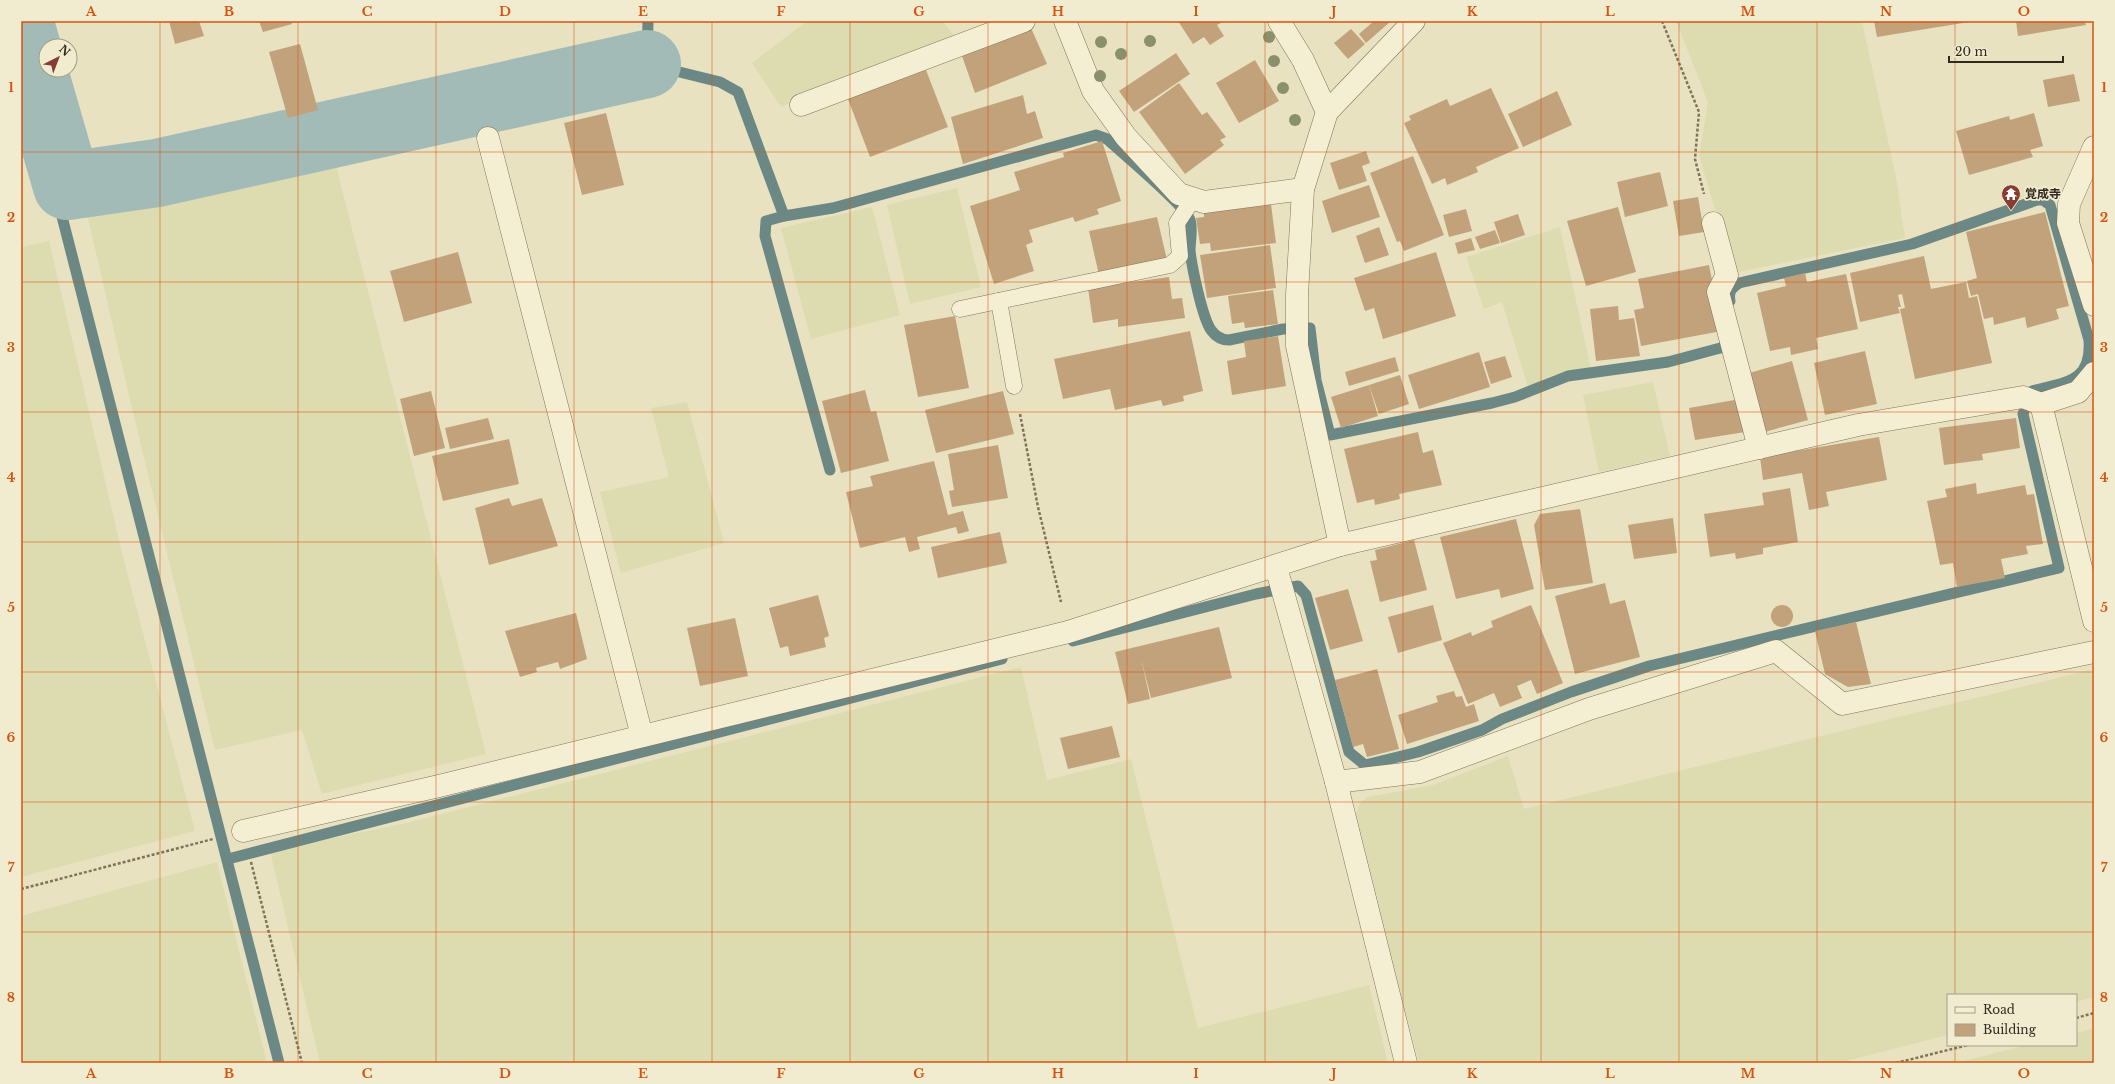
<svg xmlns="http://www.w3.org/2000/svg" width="2115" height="1084" font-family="'Libre Baskerville','Noto Sans JP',serif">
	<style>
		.farmland { fill: #dddcb0 }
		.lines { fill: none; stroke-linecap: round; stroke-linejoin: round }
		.stream { stroke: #6c8884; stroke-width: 11 }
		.river { stroke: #a3bbb7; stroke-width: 68 }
		.building { fill: #c2a27b }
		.lane-casing { stroke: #80735b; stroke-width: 17 }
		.street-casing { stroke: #80735b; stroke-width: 23 }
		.path { stroke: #80735b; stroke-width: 2.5; stroke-dasharray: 3 2; stroke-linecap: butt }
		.lane { stroke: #f4efd3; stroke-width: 16 }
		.street { stroke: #f4efd3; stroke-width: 22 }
		.tree { fill: #8a8f6c }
		.grid { fill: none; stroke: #d6540e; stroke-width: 1; stroke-opacity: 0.55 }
		.labels { text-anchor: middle; stroke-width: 3.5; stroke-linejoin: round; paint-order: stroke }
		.poi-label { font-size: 12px; font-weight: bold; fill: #31291d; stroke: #f1ebd0; text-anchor: start }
		.neatline { fill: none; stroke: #d6540e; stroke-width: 1.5 }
		.grid-label { font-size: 13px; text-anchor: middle; font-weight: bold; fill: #d6540e }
	</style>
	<rect width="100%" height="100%" fill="#e8e2c1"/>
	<!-- farmland -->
	<g class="farmland">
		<polygon points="807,21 943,21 954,36 781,107 752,63"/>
		<polygon points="1676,21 1862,21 1896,177 1905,238 1734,273 1699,156 1708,102"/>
		<polygon points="333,154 486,754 322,794 302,730 215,750 129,396 87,214 172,199 240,182 239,175"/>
		<polygon points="957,188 981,287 910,304 887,205"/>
		<polygon points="872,207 900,315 811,339 781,228"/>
		<polygon points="1560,227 1591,369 1553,375 1528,387 1502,302 1484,309 1466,257"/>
		<polygon points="49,241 122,553 195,831 21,877 21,247"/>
		<polygon points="1653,382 1670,456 1599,472 1583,395"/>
		<polygon points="687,402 724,543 621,573 600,492 669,477 651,408"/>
		<polygon points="1021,667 1047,780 1131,759 1198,1028 1369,985 1388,1063 320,1063 270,851 406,823"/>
		<polygon points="2090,670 2094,688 2094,997 2076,1002 2076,995 1948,995 1948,1035 1838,1063 1419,1063 1354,818 1360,803 1368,797 1433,785 1508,756 1524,809"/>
		<polygon points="217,862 267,1063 21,1063 21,916"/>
		<polygon points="2094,1028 2094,1063 1955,1063 2027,1045 2076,1045 2076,1033"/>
	</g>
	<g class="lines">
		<!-- stream -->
		<g class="stream">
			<polyline points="648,21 647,64 720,82 738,92 784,216 766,221 765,236 830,470"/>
			<polyline points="67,186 58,201 279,1063"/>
			<path d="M784,216L833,208L1096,135L1107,139C1122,153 1185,205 1190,220C1193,228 1190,242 1190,251C1192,267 1202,317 1211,330C1216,337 1221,340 1229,340L1283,329L1310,328L1316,380L1330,435L1492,403L1515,397L1568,376L1668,362L1724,347L1734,341"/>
			<path d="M1073,641L1256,594L1298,586L1306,595L1349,752L1365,765L1418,752L1482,730L1502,719L1571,692L1649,666L2059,568L2023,414L2032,391C2065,382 2092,383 2089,340L2050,205L2043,200H2037L1912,244L1739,283C1732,288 1728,291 1730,301"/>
			<polyline points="228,859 1002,659"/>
		</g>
		<!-- river -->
		<polyline class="river" points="21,27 67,186 157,173 647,64"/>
	</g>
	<!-- building -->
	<g class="building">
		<polygon points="169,21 199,21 204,36 175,44"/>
		<polygon points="259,21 291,21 292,24 263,32"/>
		<polygon points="1178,21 1224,21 1217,25 1224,36 1210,45 1204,37 1193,44"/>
		<polygon points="1374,21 1391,21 1366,43 1359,34"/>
		<polygon points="1874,21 1969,21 1969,22 1877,37"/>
		<polygon points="2016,21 2085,21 2086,25 2018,36"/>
		<polygon points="1031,28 1047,64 975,93 961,53"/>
		<polygon points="1351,29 1365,44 1348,59 1334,43"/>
		<polygon points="300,44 318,110 288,118 269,52"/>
		<polygon points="1176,53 1190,74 1134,112 1119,91"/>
		<polygon points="1255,60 1279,101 1239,123 1216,83"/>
		<polygon points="926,70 948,127 870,157 848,99"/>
		<polygon points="2074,74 2080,101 2048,107 2043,80"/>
		<polygon points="1179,83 1202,115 1207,112 1226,137 1220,140 1224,145 1185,174 1139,112"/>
		<polygon points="1491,88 1519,148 1476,167 1478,172 1447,185 1445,178 1432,184 1404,123 1411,120 1409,116 1447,99 1450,106"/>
		<polygon points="1557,91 1572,125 1523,147 1508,114"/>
		<polygon points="1023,95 1027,114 1035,111 1043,138 963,164 951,117"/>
		<polygon points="606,113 624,185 582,195 564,123"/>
		<polygon points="2034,113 2043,146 2030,150 2033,157 1969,175 1956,131 2009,116 2010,120"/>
		<polygon points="1102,141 1121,201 1097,209 1099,214 1075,222 1073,217 1029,230 1033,242 1026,245 1034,271 994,284 970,206 1020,190 1014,172 1064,157 1063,153"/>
		<polygon points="1366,151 1370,163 1362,166 1367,181 1339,190 1330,163"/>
		<polygon points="1413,156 1444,235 1404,251 1400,241 1397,242 1370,173"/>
		<polygon points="1660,172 1668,206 1625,217 1617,182"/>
		<polygon points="1369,185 1380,217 1332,233 1322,201"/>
		<polygon points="1698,197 1704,232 1679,236 1673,201"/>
		<polygon points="1271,204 1276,243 1211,251 1210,243 1200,244 1196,218 1204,217 1204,213"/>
		<polygon points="1618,207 1636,272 1586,286 1567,221"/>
		<polygon points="1466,209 1472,231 1449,237 1443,215"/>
		<polygon points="2045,212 2069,306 2056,309 2059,319 2027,328 2025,317 1994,325 1993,317 1984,319 1978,294 1971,296 1967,281 1977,278 1966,232"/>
		<polygon points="1518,214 1525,235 1501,243 1494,222"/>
		<polygon points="1157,217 1167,260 1099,275 1089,231"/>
		<polygon points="1379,227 1389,255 1365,263 1356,236"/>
		<polygon points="1495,230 1500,243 1480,249 1475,237"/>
		<polygon points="1471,238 1475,250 1458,254 1455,243"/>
		<polygon points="1270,245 1276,288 1207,298 1200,255"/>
		<polygon points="458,252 472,303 404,322 390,271"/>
		<polygon points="1436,252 1456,316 1383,339 1374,308 1365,311 1354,278"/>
		<polygon points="1924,256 1931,289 1966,282 1969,298 1977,296 1992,363 1915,379 1900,309 1905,308 1902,294 1898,295 1901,307 1898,307 1900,313 1860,322 1850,273"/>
		<polygon points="1709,265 1722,331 1641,346 1634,310 1644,308 1638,279"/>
		<polygon points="1805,273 1807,282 1846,274 1858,329 1816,338 1818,349 1791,355 1790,347 1770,351 1757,293 1786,286 1784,278"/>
		<polygon points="1169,277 1172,299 1182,298 1185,318 1118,327 1118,319 1093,323 1088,288"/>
		<polygon points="1273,290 1278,324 1245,328 1244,322 1232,324 1228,296"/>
		<polygon points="1618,306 1619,320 1634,318 1640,356 1596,361 1590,309"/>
		<polygon points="955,316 969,388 918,397 904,325"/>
		<polygon points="1190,331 1203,391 1183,396 1184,401 1163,406 1161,400 1115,410 1110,389 1063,399 1054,359"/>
		<polygon points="1278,336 1286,386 1232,395 1227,361 1246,357 1244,341"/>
		<polygon points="1865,351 1877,404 1825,415 1814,363"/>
		<polygon points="1479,352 1490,387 1419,409 1408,375"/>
		<polygon points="1505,356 1512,377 1491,384 1484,362"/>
		<polygon points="1395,357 1399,371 1349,386 1345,372"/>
		<polygon points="1792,361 1808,420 1765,432 1749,373"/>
		<polygon points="1400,375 1409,404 1379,414 1369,385"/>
		<polygon points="1369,385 1378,416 1341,428 1331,397"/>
		<polygon points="865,390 871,412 876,411 889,461 841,473 822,401"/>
		<polygon points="431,391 445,448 414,456 400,399"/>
		<polygon points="1003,391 1014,434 936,453 925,410"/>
		<polygon points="1740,399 1745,432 1695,440 1689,408"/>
		<polygon points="488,418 494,439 450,449 445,428"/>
		<polygon points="2016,418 2020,448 1982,454 1983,460 1944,465 1939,428"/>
		<polygon points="1418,432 1423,453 1433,450 1442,485 1399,494 1400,499 1375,505 1374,499 1357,503 1344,449"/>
		<polygon points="1879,437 1887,480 1826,492 1829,506 1809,510 1802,473 1763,480 1760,457"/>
		<polygon points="509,439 519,484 443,501 432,456"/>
		<polygon points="998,445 1008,498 952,507 949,491 954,490 948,454"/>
		<polygon points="934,461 948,515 963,511 969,531 958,534 956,527 917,537 920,549 909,552 905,537 860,548 846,492 873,486 870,476"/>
		<polygon points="1976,483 1977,494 2025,485 2027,495 2034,494 2043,544 2026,546 2028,554 2001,559 2005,578 1957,587 1953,563 1940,565 1927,501 1947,497 1945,489"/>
		<polygon points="1790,488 1798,542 1763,548 1763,554 1736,559 1735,553 1710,557 1704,514 1764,505 1762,493"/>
		<polygon points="509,498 512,506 542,498 558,546 489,565 475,508"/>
		<polygon points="1580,509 1593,583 1545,590 1534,525 1540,514"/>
		<polygon points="1673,518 1677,553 1634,559 1628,525"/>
		<polygon points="1516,519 1534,589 1501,598 1499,589 1456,599 1440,537"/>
		<polygon points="1000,532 1007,563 938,578 931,547"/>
		<polygon points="1414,540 1427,590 1380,602 1370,561 1377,560 1375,550"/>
		<polygon points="1605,583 1610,604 1625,600 1640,657 1575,674 1555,596"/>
		<polygon points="1348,589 1363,641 1330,650 1315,598"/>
		<polygon points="818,595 829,636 824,638 826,647 790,656 788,646 780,648 769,608"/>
		<circle cx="1782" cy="616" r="11"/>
		<polygon points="1433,605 1442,640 1398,653 1388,617"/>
		<polygon points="1531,605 1563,683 1537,694 1531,680 1517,686 1522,698 1500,707 1494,693 1468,704 1443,643 1471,632 1472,636 1493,627 1491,621"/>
		<polygon points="576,613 587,659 560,669 558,662 536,668 537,672 520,677 505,631"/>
		<polygon points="735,618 748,676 700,686 687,628"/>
		<polygon points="1856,622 1871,684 1848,687 1825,674 1815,631"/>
		<polygon points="1219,627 1232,678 1151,698 1141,658 1150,699 1128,704 1115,652"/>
		<polygon points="1377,669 1399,749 1367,757 1363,744 1353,747 1335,680"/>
		<polygon points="1454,691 1456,697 1462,696 1466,707 1474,704 1479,721 1407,744 1398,715 1438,702 1436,696"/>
		<polygon points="1112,726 1120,757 1068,769 1060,738"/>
	</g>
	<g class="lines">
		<!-- lane casing -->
		<g class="lane-casing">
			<g id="lane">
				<polyline points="999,301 1014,386"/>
				<polyline points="960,309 1170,265 1180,256 1177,223 1193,199"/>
			</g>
		</g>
		<!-- street casing -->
		<g class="street-casing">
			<g id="street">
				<polyline points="1065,21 1093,91 1126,137 1179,194 1204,202 1303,189"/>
				<polyline points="1279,21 1303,60 1327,112"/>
				<polyline points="801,105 1024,21"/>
				<polyline points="488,138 642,736"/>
				<polyline points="2094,147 2069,204 2068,223 2094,305"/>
				<polyline points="1713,223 1727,275 1718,292 1759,448"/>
				<polyline points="2041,404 2094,621"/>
				<polyline points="1340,545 1297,346 1297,295 1303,189 1327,112 1414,21"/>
				<polyline points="1276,567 1336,782 1406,1063"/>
				<polyline points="1336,782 1420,772 1589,709 1776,651 1842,704 2094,652"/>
				<polyline points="243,831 439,786 1068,632 1340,545 1858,425 2023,397 2041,404 2078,392 2094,373"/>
			</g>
		</g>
		<!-- path -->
		<g class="path">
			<polyline points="1662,21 1699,112 1695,159 1704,194"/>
			<polyline points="1020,414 1038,507 1061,602"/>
			<polyline points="251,862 302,1063"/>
			<polyline points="21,889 213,839"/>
			<polyline points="2076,1018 2094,1013"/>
			<polyline points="1896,1063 1968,1045"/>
		</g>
		<!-- lane -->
		<use href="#lane" class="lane"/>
		<!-- street -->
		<use href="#street" class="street"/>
	</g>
	<!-- trees -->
	<g class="tree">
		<circle cx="1269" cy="37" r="6"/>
		<circle cx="1150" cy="41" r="6"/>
		<circle cx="1101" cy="42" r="6"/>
		<circle cx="1121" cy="54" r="6"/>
		<circle cx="1274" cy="61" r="6"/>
		<circle cx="1100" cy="76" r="6"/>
		<circle cx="1283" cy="88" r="6"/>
		<circle cx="1295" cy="120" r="6"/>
	</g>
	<!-- grid -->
	<path class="grid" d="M160,21V1063M298,21V1063M436,21V1063M574,21V1063M712,21V1063M850,21V1063M988,21V1063M1127,21V1063M1265,21V1063M1403,21V1063M1541,21V1063M1679,21V1063M1817,21V1063M1955,21V995M21,152H2094M21,282H2094M21,412H2094M21,542H2094M21,672H2094M21,802H2094M21,932H2094M1955,1045V1063"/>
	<!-- icons -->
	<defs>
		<g id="temple-pin" transform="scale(1)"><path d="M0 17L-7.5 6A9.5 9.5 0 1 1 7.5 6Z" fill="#883c31" stroke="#f1ebd0"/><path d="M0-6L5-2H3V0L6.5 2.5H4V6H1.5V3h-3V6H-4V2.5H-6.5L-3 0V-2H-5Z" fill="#fff"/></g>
	</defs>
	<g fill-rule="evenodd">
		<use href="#temple-pin" x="2011" y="194"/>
	</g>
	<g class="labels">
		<!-- poi labels -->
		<g class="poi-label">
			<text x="2025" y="198">覚成寺</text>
		</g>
	</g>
	<!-- border -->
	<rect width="2115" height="1084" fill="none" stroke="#f1ebd0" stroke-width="44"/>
	<!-- legend -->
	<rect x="1947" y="994" width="130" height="52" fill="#f1ebd0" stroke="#a49d88"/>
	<rect x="1955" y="1007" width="20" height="6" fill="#f4efd3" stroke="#a49d88"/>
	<text x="1983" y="1014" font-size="12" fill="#31291d">Road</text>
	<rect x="1955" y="1024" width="20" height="12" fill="#c2a27b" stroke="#a49d88"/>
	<text x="1983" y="1034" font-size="12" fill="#31291d">Building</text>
	<!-- north arrow -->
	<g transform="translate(58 58) rotate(42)"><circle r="19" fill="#f1ebd0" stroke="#a49d88"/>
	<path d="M0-3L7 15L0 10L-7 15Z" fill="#883c31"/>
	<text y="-6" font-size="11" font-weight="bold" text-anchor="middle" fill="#31291d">N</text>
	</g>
	<!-- scale -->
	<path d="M1949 56v6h114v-6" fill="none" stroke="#31291d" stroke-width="2"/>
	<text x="1955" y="56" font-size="12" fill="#31291d" stroke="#f1ebd0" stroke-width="3" paint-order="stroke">20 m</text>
	<rect x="22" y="22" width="2071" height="1040" class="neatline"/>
	<g class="grid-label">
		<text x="91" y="16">A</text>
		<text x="229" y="16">B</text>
		<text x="367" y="16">C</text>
		<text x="505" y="16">D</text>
		<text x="643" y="16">E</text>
		<text x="781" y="16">F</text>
		<text x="919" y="16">G</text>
		<text x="1058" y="16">H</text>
		<text x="1196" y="16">I</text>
		<text x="1334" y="16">J</text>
		<text x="1472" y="16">K</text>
		<text x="1610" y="16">L</text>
		<text x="1748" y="16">M</text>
		<text x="1886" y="16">N</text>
		<text x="2024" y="16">O</text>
		<text x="11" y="92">1</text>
		<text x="2104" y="92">1</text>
		<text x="11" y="222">2</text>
		<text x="2104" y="222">2</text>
		<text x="11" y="352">3</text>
		<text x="2104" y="352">3</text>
		<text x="11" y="482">4</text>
		<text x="2104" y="482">4</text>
		<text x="11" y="612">5</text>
		<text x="2104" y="612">5</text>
		<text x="11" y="742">6</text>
		<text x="2104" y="742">6</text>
		<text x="11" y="872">7</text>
		<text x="2104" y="872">7</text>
		<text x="11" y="1002">8</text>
		<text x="2104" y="1002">8</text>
		<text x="91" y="1078">A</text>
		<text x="229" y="1078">B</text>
		<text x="367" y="1078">C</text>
		<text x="505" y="1078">D</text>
		<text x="643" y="1078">E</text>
		<text x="781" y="1078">F</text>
		<text x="919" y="1078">G</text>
		<text x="1058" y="1078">H</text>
		<text x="1196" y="1078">I</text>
		<text x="1334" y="1078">J</text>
		<text x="1472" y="1078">K</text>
		<text x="1610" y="1078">L</text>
		<text x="1748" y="1078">M</text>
		<text x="1886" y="1078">N</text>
		<text x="2024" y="1078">O</text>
	</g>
</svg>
